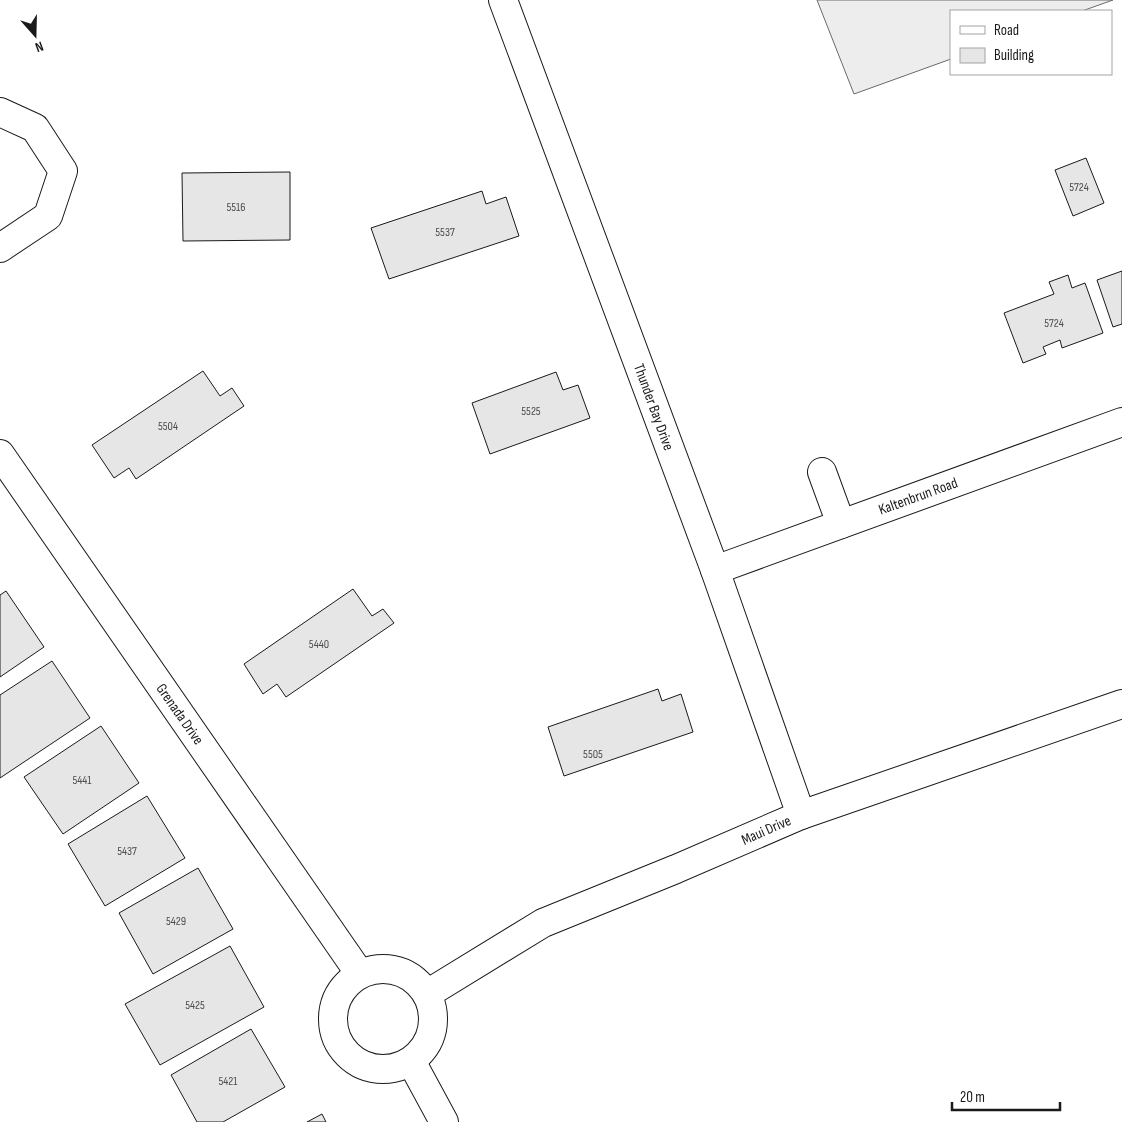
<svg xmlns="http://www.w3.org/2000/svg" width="1122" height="1122" font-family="'Sofia Sans Condensed',sans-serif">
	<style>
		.built { fill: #ededed; stroke: #6a6a6a }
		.building { fill: #e6e6e6; stroke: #1a1a1a }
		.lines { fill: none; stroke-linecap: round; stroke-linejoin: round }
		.minor-casing { stroke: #1a1a1a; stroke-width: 30 }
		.minor { stroke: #fff; stroke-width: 28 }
		.labels { text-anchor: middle; stroke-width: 4; stroke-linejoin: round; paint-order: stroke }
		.number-label { font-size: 12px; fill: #4d4d4d }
		.street-label { font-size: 15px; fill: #1a1a1a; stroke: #fff }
	</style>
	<rect width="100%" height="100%" fill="#fff"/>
	<!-- built -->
	<polygon class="built" points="817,0 1113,0 1082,11 951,11 951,59 854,94"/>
	<!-- building -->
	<g class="building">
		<polygon points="1086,158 1104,203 1073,216 1055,170"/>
		<polygon points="290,172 290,240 183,241 182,173"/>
		<polygon points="482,191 486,204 506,197 519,236 389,279 371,228"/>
		<polygon points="1122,271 1122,324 1113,327 1097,280"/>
		<polygon points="1068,275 1072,288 1085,283 1103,333 1062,348 1060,340 1043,347 1046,354 1023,363 1004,313 1054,294 1049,282"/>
		<polygon points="203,371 220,396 232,388 244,406 136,479 129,468 114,478 92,445"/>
		<polygon points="556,372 563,390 578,385 590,418 490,454 472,403"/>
		<polygon points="353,589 372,616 383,609 394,623 286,697 277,684 263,694 244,664"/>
		<polygon points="6,591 44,647 0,677 0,595"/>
		<polygon points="52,661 90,718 0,778 0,695"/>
		<polygon points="658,689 662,701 681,694 693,732 564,776 548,727"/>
		<polygon points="101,726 139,783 63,834 24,777"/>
		<polygon points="147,796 185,858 105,906 68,844"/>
		<polygon points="198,868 233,929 153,974 119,913"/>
		<polygon points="230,946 264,1007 160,1065 125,1004"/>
		<polygon points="251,1029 285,1087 223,1122 197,1122 171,1075"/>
		<polygon points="322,1114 326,1122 307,1122"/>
	</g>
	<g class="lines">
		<!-- minor casing -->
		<g class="minor-casing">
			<g id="minor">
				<polyline points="503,0 715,570 801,815"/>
				<polyline points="0,112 35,128 63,171 48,216 0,248"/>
				<polyline points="0,454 360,974"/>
				<polyline points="822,472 841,524"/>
				<polyline points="715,570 1122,422"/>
				<circle cx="383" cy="1019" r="50"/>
				<polyline points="427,994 543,923 676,869 801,815 1122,704"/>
				<polyline points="411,1061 444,1122"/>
			</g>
		</g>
		<!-- minor -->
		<use href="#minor" class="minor"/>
	</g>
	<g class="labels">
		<!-- number labels -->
		<g class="number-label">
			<text x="1079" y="191">5724</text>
			<text x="236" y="211">5516</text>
			<text x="445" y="236">5537</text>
			<text x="1054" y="327">5724</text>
			<text x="531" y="415">5525</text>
			<text x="168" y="430">5504</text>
			<text x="319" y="648">5440</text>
			<text x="593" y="758">5505</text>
			<text x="82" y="784">5441</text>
			<text x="127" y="855">5437</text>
			<text x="176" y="925">5429</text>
			<text x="195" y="1009">5425</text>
			<text x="228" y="1085">5421</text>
		</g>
		<!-- street labels -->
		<g class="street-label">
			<text transform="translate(654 407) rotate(70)" y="5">Thunder Bay Drive</text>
			<text transform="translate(918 496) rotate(-20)" y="5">Kaltenbrun Road</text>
			<text transform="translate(180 714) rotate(55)" y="5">Grenada Drive</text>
			<text transform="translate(766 830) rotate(-24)" y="5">Maui Drive</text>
		</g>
	</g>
	<!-- legend -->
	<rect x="950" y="10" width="162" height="65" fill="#ffffff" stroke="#a3a3a3"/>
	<rect x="960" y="26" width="25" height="8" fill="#ffffff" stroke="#a3a3a3"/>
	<text x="994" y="35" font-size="15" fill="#1a1a1a">Road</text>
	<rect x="960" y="48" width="25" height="15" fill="#e6e6e6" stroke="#a3a3a3"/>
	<text x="994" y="60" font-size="15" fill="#1a1a1a">Building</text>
	<!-- north arrow -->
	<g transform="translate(35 35) rotate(160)" stroke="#ffffff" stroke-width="4" paint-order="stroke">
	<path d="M0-4L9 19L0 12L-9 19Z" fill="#1a1a1a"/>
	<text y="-8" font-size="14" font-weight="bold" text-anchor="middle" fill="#1a1a1a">N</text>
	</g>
	<!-- scale -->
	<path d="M952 1102v8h108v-8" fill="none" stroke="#1a1a1a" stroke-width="2.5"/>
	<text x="960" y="1102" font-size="15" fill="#1a1a1a" stroke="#ffffff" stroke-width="4" paint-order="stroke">20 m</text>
</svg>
